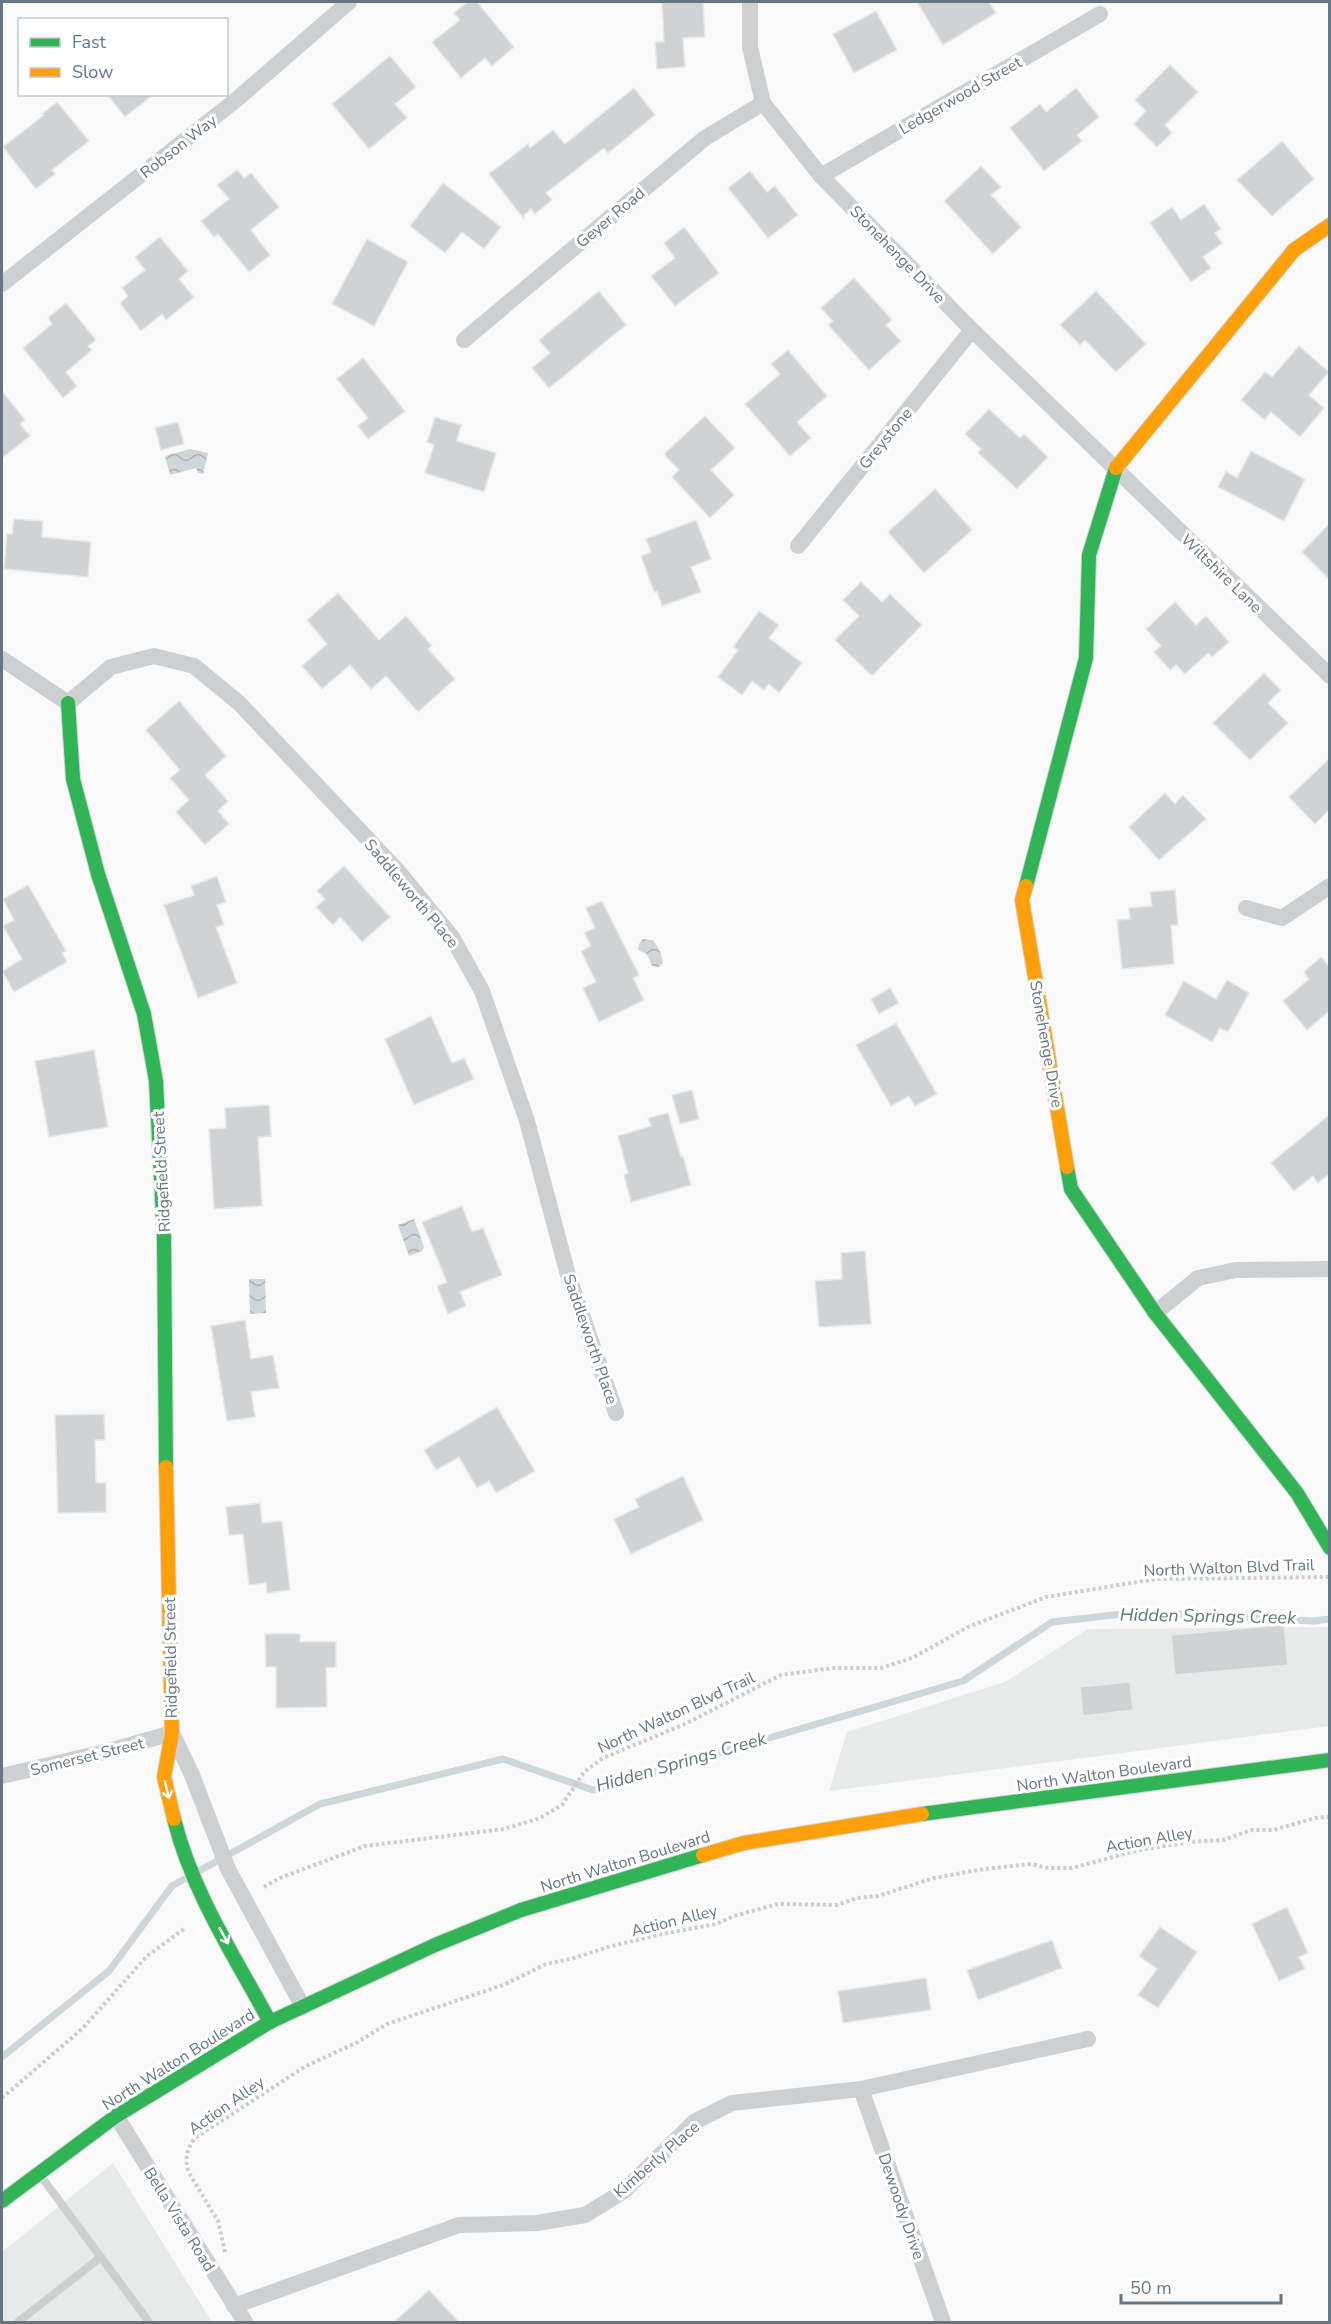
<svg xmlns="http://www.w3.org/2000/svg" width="1331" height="2324" font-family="'Nunito Sans',sans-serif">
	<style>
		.built { fill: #e8e9e9 }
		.water { fill: url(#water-waves) }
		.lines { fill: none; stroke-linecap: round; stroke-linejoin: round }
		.stream { stroke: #ced6d9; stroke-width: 7 }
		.building { fill: #d0d2d3; stroke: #e8e8e8; stroke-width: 1.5 }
		.fast-casing { stroke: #d5d6d7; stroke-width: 16 }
		.slow-casing { stroke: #d5d6d7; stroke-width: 16 }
		.path { stroke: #cbcccd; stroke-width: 4; stroke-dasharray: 3 3; stroke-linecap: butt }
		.lane { stroke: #cecfd0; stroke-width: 8 }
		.street { stroke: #cecfd0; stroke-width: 16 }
		.fast { stroke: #30b455; stroke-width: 14 }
		.slow { stroke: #ff9f0a; stroke-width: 14 }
		.oneway { stroke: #fff }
		.labels { text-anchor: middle; stroke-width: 6; stroke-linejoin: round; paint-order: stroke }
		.street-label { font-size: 16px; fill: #657683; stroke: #fff }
		.water-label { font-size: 18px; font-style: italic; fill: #60757c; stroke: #fff }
	</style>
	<defs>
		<pattern id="water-waves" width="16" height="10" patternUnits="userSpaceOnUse" patternTransform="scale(1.5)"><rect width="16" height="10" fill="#ced6d9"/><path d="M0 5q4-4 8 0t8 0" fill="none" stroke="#abb2b5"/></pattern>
	</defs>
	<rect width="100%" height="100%" fill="#f9f9f9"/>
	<!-- built -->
	<g class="built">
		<polygon points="1329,1627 1329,1726 829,1791 847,1732 1005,1682 1088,1629"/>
		<polygon points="113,2163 212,2322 2,2322 2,2252"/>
	</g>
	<!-- water -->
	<g class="water">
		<polygon points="190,449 208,453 203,474 198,473 196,468 170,475 165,456"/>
		<path d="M643,939L653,940C658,946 662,955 663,963L659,967L652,966L647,954L638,950L639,944Z"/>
		<polygon points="414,1219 424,1247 422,1251 409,1256 398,1225"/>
		<polygon points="249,1279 265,1279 266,1313 250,1314"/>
	</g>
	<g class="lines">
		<!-- stream -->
		<polyline class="stream" points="2,2057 109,1971 172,1886 320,1804 503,1759 593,1790 963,1681 1052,1622 1140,1612 1314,1621 1330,1619"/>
	</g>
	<!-- building -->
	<g class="building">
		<polygon points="467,2 477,2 514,47 492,66 485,58 461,78 432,42 460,20 454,13"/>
		<polygon points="662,2 703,2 705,37 683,38 685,67 657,69 655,42 664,42"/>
		<polygon points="917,2 989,2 996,13 943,45"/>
		<polygon points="876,11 897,50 854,73 833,34"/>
		<polygon points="390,56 416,87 395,104 407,118 369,149 332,104"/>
		<polygon points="1170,65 1198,92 1165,125 1172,133 1157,147 1134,124 1146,111 1135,100"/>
		<polygon points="634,88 655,115 608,153 604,148 546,193 552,200 535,214 531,209 524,215 524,219 489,174 528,144 530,148 553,130 565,144"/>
		<polygon points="1076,88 1099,117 1077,135 1082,141 1044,171 1010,128 1040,104 1046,112"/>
		<polygon points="107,94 154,94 125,117"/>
		<polygon points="57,102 89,141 52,170 55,174 36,189 3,147 44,115 42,114"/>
		<polygon points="1282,141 1314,179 1272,216 1237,180"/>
		<polygon points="981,166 1001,187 991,195 1021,227 993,254 944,201"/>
		<polygon points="237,170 244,178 251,173 279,207 251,230 270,255 249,272 218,234 214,237 201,221 229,199 217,185"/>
		<polygon points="750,171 767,192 775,186 798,215 768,238 728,188"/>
		<polygon points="443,183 501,227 484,249 462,232 445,253 410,226"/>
		<polygon points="1204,204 1221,229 1215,233 1222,243 1203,257 1211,268 1191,282 1150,223 1172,207 1181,220"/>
		<polygon points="684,227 719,273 675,306 651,276 675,258 664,243"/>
		<polygon points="160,237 188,271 179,279 194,297 166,320 162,314 141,331 120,303 128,296 122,288 145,270 135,257"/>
		<polygon points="367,239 408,262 374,326 332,304"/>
		<polygon points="854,278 892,320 886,325 901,341 869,370 828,325 833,321 821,308"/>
		<polygon points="599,291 626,325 549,388 532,368 550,353 539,340"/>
		<polygon points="1096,291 1146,344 1116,372 1085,340 1080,345 1060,325"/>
		<polygon points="66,303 96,340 88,346 92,350 66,372 77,386 63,398 23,348 52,324 48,318"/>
		<polygon points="1299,346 1329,372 1309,395 1324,408 1300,437 1271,412 1265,420 1241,400 1265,372 1272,377"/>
		<polygon points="788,350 827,396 797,422 811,438 790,456 745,404 780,374 771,364"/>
		<polygon points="363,358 405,411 368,439 358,426 368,418 337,379"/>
		<polygon points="2,391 25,420 20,424 30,436 2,458"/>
		<polygon points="989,409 1020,438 1024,434 1048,457 1017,489 978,453 981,449 965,434"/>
		<polygon points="705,416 735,448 711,470 734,495 710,518 672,477 679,470 664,454"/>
		<polygon points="435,417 461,425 457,441 496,453 484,492 425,473 434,445 427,442"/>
		<polygon points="178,422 184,444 161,450 155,428"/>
		<polygon points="1251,451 1305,479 1284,521 1218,487 1226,471 1237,478"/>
		<polygon points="935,489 972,530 924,573 888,532"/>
		<polygon points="14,519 43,521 42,537 91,542 88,577 4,569 7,534 12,534"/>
		<polygon points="696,520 711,559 691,567 701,592 662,606 657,591 654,592 641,556 651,552 646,539"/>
		<polygon points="1329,524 1329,579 1302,552"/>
		<polygon points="861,582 882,602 890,594 922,625 872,676 835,640 859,616 843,600"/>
		<polygon points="338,593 379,640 406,616 432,646 428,649 455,679 418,712 386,676 371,689 350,665 322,689 302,666 327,644 307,620"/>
		<polygon points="1175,602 1196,625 1206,616 1229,642 1212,657 1208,653 1185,674 1176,665 1170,670 1154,652 1161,646 1146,629"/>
		<polygon points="759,611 779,625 769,638 802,663 779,693 769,684 764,690 752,681 742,695 718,677 738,650 733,647"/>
		<polygon points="1264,673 1281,690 1268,703 1288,723 1250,760 1213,723"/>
		<polygon points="179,701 226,756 205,775 228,801 218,811 229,824 205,845 176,812 189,800 170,778 180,770 146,730"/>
		<polygon points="1329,759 1329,810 1315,824 1289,797"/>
		<polygon points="1165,793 1175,804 1183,795 1206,819 1159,860 1129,827"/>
		<polygon points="344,866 390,917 362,942 340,917 333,925 316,907 325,899 317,891"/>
		<polygon points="217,876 226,902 217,905 224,925 216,927 237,983 198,998 164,905 194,895 191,886"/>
		<polygon points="28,885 66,951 62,953 67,962 14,992 2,971 22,959 3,926 14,920 3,899"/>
		<polygon points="1175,890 1178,925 1171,925 1174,964 1122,969 1117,920 1130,919 1129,908 1152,906 1150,892"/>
		<polygon points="602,901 639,975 633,978 644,1000 599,1022 583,988 596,982 581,951 591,946 584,933 595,928 586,908"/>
		<polygon points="1321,957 1329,966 1329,1011 1307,1030 1283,1001 1309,979 1304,972"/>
		<polygon points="1227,980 1249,993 1228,1032 1220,1028 1212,1042 1165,1015 1184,981 1216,999"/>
		<polygon points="890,988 899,1003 879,1014 871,999"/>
		<polygon points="431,1016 452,1063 464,1058 474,1079 414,1105 385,1039"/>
		<polygon points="896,1023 937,1094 915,1106 909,1096 891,1106 856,1045"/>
		<polygon points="94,1050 108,1127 49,1137 35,1061"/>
		<polygon points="692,1090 699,1119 680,1124 672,1095"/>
		<polygon points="269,1105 271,1136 258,1137 262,1206 214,1209 209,1129 226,1128 225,1108"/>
		<polygon points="668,1113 681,1157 683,1156 691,1185 631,1202 624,1175 628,1173 618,1136 651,1126 648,1118"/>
		<polygon points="1329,1115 1329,1174 1318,1183 1313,1176 1294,1191 1271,1163"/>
		<polygon points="462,1206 472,1232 483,1228 502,1275 460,1292 466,1306 448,1314 437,1286 447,1282 422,1222"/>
		<polygon points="865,1251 871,1324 819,1327 815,1281 842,1279 841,1253"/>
		<polygon points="245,1320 251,1359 273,1355 279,1388 251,1392 255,1417 227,1421 211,1326"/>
		<polygon points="497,1407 535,1471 496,1493 489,1481 477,1488 459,1457 436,1470 424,1450"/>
		<polygon points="104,1414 105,1440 95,1440 96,1483 106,1483 106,1512 58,1513 55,1415"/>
		<polygon points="683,1476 703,1520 631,1554 614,1519 639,1507 635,1499"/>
		<polygon points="260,1503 262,1523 282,1521 290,1590 267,1593 266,1583 249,1585 243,1534 229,1535 226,1507"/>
		<polygon points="1284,1625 1288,1665 1175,1675 1171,1635"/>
		<polygon points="265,1634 300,1634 300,1642 336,1642 336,1667 326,1668 327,1707 276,1708 276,1667 266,1667"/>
		<polygon points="1130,1682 1133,1710 1083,1716 1080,1687"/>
		<polygon points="1287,1907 1308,1953 1299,1957 1305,1969 1279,1981 1252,1924"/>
		<polygon points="1160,1927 1197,1952 1158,2008 1138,1995 1157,1969 1139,1956"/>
		<polygon points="1052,1940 1062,1968 978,2000 967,1970"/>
		<polygon points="926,1978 931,2010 843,2023 838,1991"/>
		<polygon points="429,2290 459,2322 394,2322"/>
	</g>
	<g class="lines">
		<!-- fast casing -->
		<g class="fast-casing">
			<g id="fast">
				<polyline points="68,703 73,779 98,874 144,1014 156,1081 164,1238 166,1467"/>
				<polyline points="1026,886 1086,658 1089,555 1116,468"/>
				<polyline points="1067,1167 1071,1189 1155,1313 1297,1493 1330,1548"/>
				<polyline points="922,1814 1330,1760"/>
				<path d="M174,1819C192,1892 235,1957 270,2022"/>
				<polyline points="2,2201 116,2116 270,2022 435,1945 521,1910 703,1855"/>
			</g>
		</g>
		<!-- slow casing -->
		<g class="slow-casing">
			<g id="slow">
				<polyline points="1116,468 1294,250 1330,225"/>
				<polyline points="1026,886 1022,900 1067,1167"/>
				<polyline points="166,1467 172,1733 164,1777 174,1819"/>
				<polyline points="703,1855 744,1843 922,1814"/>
			</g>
		</g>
		<!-- path -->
		<g class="path">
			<polyline points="264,1887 280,1878 365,1846 504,1829 540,1818 562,1805 584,1772 603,1758 685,1724 781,1675 833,1668 881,1668 912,1658 968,1627 1046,1597 1156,1579 1330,1577"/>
			<polyline points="2,2098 83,2028 147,1956 184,1929"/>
			<path d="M225,2252L218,2221L189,2173C184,2159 187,2149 195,2138L306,2066L356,2043L387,2024L503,1985L546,1964L574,1958L608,1947L657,1935L716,1924L734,1916L778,1904L837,1905L857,1898L878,1896L934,1878L984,1869L1031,1864L1048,1868H1072L1139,1850L1190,1842L1223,1840L1252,1830H1274L1315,1818L1330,1817"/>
		</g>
		<!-- lane -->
		<g class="lane">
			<polyline points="40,2175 149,2322"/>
			<polyline points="18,2322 101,2257"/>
		</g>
		<!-- street -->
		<g class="street">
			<polyline points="750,2 750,47 763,103 821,176 972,330 1330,676"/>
			<polyline points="821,176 1100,14"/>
			<polyline points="2,284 236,100 349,2"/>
			<polyline points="464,340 705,138 763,103"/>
			<polyline points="798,546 972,330"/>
			<polyline points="2,659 68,703 111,667 154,656 194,666 239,703 398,871 452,937 482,991 527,1121 568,1275 616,1413"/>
			<polyline points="1246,908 1282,918 1330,886"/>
			<polyline points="1155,1313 1198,1278 1236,1270 1330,1269"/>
			<polyline points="2,1776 109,1751 172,1733 192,1775 228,1869 303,2007"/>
			<polyline points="861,2089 943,2322"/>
			<polyline points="116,2116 245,2322"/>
			<polyline points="234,2306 459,2225 537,2223 585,2215 624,2191 694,2122 732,2103 861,2089 1088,2039"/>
		</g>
		<!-- fast -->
		<use href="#fast" class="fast"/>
		<!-- slow -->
		<use href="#slow" class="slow"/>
	</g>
	<!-- one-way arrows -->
	<defs><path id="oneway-shaft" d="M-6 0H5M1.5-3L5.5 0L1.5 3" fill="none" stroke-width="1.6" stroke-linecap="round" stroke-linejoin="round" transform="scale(1.5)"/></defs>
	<g class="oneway">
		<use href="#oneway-shaft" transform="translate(167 1790) rotate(76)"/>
		<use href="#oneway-shaft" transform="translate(224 1936) rotate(61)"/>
	</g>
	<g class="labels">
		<!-- street labels -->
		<g class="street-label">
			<text transform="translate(960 95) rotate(-30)" y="6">Ledgerwood Street</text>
			<text transform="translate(178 146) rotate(-38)" y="6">Robson Way</text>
			<text transform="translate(610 217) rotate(-40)" y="6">Geyer Road</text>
			<text transform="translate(898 254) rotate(46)" y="6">Stonehenge Drive</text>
			<text transform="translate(885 438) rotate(-51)" y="6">Greystone</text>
			<text transform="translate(1222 573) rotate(44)" y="6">Wiltshire Lane</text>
			<text transform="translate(412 893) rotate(50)" y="6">Saddleworth Place</text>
			<text transform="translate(1047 1044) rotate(80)" y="6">Stonehenge Drive</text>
			<text transform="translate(161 1172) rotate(-93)" y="6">Ridgefield Street</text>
			<text transform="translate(591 1339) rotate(71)" y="6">Saddleworth Place</text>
			<text transform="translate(1229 1567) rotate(-2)" y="6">North Walton Blvd Trail</text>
			<text transform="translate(170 1658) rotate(-91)" y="6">Ridgefield Street</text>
			<text transform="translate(676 1712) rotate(-25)" y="6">North Walton Blvd Trail</text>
			<text transform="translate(87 1756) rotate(-14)" y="6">Somerset Street</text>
			<text transform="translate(1104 1773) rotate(-8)" y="6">North Walton Boulevard</text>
			<text transform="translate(1149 1839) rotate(-10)" y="6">Action Alley</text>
			<text transform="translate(625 1861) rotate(-17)" y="6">North Walton Boulevard</text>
			<text transform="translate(674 1920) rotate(-14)" y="6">Action Alley</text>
			<text transform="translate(178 2059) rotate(-32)" y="6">North Walton Boulevard</text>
			<text transform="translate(226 2105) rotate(-35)" y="6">Action Alley</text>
			<text transform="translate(656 2159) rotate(-41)" y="6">Kimberly Place</text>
			<text transform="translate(902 2206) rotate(71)" y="6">Dewoody Drive</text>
			<text transform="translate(180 2219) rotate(58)" y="6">Bella Vista Road</text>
		</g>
		<!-- water labels -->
		<g class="water-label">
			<text transform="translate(1208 1616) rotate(1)" y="6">Hidden Springs Creek</text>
			<text transform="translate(681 1762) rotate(-16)" y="6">Hidden Springs Creek</text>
		</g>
	</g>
	<!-- border -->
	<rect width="1331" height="2324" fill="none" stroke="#657683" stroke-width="6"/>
	<!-- legend -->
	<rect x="18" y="18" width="210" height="78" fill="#ffffff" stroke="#c1c8cd" stroke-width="1.5"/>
	<rect x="30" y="38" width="30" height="9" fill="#30b455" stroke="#c1c8cd" stroke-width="1.5"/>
	<text x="72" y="48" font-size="18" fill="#657683">Fast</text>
	<rect x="30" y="68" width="30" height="9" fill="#ff9f0a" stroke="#c1c8cd" stroke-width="1.5"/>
	<text x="72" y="78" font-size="18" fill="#657683">Slow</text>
	<!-- scale -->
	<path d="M1121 2294v9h160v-9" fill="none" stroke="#657683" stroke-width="3"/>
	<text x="1130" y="2294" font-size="18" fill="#657683" stroke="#ffffff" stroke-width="4.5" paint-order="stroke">50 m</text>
</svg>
